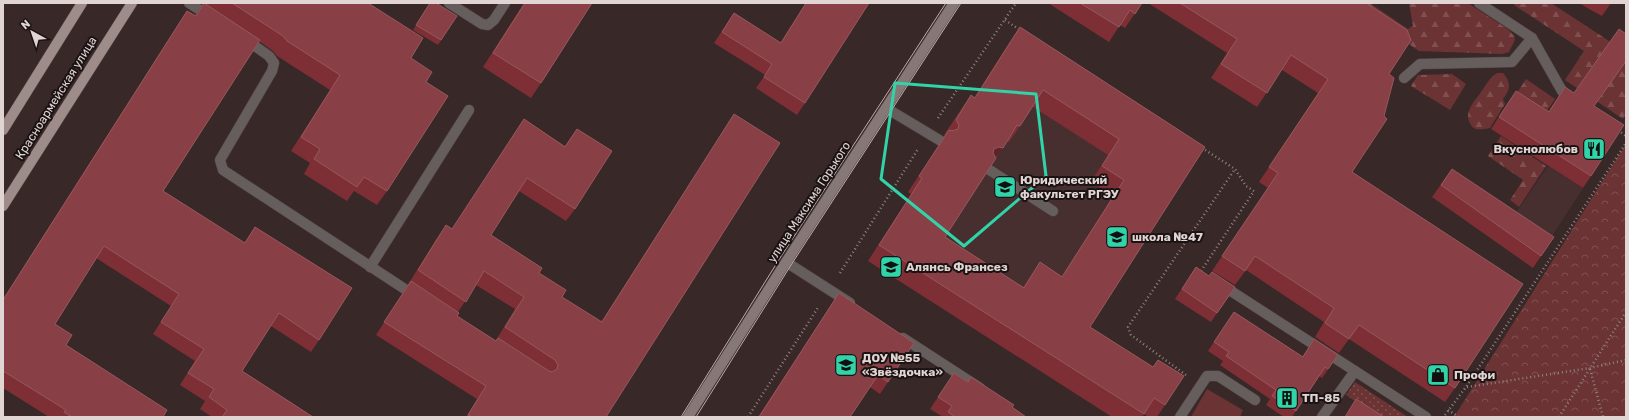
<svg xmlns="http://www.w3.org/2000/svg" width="1629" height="420" font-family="Rubik,sans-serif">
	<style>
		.built { fill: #472f2f }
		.grass { fill: url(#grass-dots) }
		.forest { fill: url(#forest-firs) }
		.park { fill: url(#park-crowns) }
		.pitch { fill: #6b3334 }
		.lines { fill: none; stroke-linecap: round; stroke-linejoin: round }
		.service-casing { stroke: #544444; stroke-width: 11 }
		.secondary-casing { stroke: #544444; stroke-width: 11 }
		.primary-casing { stroke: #544444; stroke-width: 11 }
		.path { stroke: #918383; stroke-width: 2.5; stroke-dasharray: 1 3; stroke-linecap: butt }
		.service { stroke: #665d5d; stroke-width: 10 }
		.secondary { stroke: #867877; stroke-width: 10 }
		.primary { stroke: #9e8c8b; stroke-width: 10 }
		.tram { stroke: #bbaead; stroke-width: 1 }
		.wall { fill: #7d2f35; fill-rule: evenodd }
		.shaded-wall { fill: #5e2429 }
		.building { fill: #884046; stroke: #96585c; fill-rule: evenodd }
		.marked { fill: none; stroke: #31d4a9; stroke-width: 3; stroke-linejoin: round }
		.labels { text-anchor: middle; stroke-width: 4; stroke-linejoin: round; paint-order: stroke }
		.street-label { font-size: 12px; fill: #e1d5d4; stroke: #1b1313 }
		.poi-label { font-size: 12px; font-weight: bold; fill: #e1d5d4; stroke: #1b1313; text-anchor: start }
	</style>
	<defs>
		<pattern id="grass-dots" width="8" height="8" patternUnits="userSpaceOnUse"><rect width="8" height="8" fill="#6b3334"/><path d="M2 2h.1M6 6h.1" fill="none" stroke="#805050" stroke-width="1.8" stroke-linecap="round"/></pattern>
		<pattern id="forest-firs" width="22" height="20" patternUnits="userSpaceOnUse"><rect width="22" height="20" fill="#6b3334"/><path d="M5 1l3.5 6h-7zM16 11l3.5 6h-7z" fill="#805050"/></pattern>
		<pattern id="park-crowns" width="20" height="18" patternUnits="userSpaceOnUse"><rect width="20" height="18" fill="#6b3334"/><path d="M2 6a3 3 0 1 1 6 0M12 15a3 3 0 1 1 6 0" fill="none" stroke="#805050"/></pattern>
	</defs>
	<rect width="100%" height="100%" fill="#392828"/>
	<!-- built -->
	<g class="built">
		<polygon points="1012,39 1131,121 1079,342 1149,417 990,338 911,194 908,192 960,111 964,114"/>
		<polygon points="1548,166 1583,188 1552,236 1516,213"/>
	</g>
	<!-- grass -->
	<polygon class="grass" points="1355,382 1408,417 1379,417 1346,395"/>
	<!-- forest -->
	<g class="forest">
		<polygon points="1348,3 1370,3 1408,29 1413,26 1409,3 1468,3 1509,30 1514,36 1515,40 1509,52 1502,54 1419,51"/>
		<polygon points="1514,3 1551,3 1626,52 1626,114 1623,119 1565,80 1584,51 1514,5"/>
		<path d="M1497,73H1503C1512,83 1510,90 1503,99L1505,104L1490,128C1483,129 1475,132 1471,125C1463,112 1474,102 1481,92C1486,85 1490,77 1497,73Z"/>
		<polygon points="1452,74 1466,84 1450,110 1411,86 1418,75"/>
		<polygon points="1526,79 1555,99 1543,117 1513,99"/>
		<polygon points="1501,136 1546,166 1519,207 1510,200 1523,180 1488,156"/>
	</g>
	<!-- park -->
	<polygon class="park" points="1626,144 1626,417 1454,417"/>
	<!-- pitch -->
	<polygon class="pitch" points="1207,389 1243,410 1240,417 1191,417"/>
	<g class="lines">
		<!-- service casing -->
		<g class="service-casing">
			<g id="service">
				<polyline points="189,3 209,16"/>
				<polyline points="449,3 482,24 488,25 494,20 505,3"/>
				<polyline points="1479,3 1532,38 1562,91"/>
				<polyline points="245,39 269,56 274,63 272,71 220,160 223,170 417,297"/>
				<polyline points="1404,78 1420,64 1512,62 1532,38"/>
				<polyline points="886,108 941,141"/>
				<polyline points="988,169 1053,211"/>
				<polyline points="786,262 850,303"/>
				<polyline points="370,267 469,110"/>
				<polyline points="1220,284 1355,371"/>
				<polyline points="903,338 980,388"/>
				<polyline points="1180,417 1207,376 1218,376 1255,400"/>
				<polyline points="1322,417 1355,371 1426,417"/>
			</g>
		</g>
		<!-- secondary casing -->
		<g class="secondary-casing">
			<polyline id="secondary" points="688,417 786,262 954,3"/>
		</g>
		<!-- primary casing -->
		<g class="primary-casing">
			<g id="primary">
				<polyline points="3,130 82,3"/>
				<polyline points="3,206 132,3"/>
			</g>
		</g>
		<!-- path -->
		<g class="path">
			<polyline points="1005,20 1020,30"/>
			<polyline points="938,118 1016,3"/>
			<polyline points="1618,130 1626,136"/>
			<polyline points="1201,271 1254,191 1246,186 1235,169 1202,148"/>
			<polyline points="840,273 918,149"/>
			<polyline points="1590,369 1603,417"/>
			<polyline points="1186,375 1131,335 1128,327 1235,169"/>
			<polyline points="1467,387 1590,368 1626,360"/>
			<polyline points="1448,410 1459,417"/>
			<polyline points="1445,415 1466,387 1626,143"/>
			<polyline points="748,417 819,306"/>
			<polyline points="1559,417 1626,312"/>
		</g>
		<!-- service -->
		<use href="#service" class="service"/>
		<!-- secondary -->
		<use href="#secondary" class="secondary"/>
		<!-- primary -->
		<use href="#primary" class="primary"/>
		<!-- tram -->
		<g class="tram">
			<polyline points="681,417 780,258 946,3"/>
			<polyline points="696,417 791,265 961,3"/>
		</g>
	</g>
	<!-- wall -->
	<g class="wall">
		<polygon points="203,3 368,3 411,58 426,82 387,191 377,205 354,191 347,201 304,174 310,163 291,151 330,90 277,56 273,51 259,41 163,191 244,243 255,227 319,340 311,352 271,326 242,371 313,417 212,417 200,409 205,401 180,385 195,361 153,334 171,306 96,258 55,324 66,345 163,417 49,417 3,388 3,299 179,23 187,11 195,16 203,4 202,4"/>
		<polygon points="430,3 457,16 438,45 413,30"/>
		<polygon points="524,3 592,3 541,83 531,98 483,67"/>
		<polygon points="806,3 869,3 805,103 797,115 756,88 765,75 714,43 734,13 780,43"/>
		<polygon points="1048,3 1142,3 1125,28 1120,25 1109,42"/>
		<polygon points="1148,3 1366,3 1389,74 1352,172 1455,388 1445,402 1349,339 1339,353 1315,337 1324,322 1246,270 1235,285 1212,271 1268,188 1259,182 1318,93 1282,70 1257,107 1211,78 1227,53"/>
		<polygon points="1579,3 1611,3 1602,16 1589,9"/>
		<path d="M1020,27L1205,147L1090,327L1153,367L1158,360L1165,405L1157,417H1149L1144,414L1142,417H1112L868,261L911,194L908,192L945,136L944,135L960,111L971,95L974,98L1009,43ZM1033,107L1108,155L1091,182L1113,196L1062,276L1040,262L1023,287L945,237L1007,141L1009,142Z"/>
		<polygon points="1565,87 1594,106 1591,176 1583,188 1491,129 1516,91 1548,112"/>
		<path d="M734,114L606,417H466L477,399L376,335L409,283L437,238L446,225L452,229L524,119L565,146L577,129L575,209L566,221L519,191L491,235L539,273L562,297L601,322L726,127ZM476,285L515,309L496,340V341L457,316L458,312Z"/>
		<polygon points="1452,169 1541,256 1533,268 1432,197"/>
		<polygon points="1196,267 1209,276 1235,287 1211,322 1175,299"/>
		<polygon points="839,293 888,382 880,394 870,387 850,417 758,417"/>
		<polygon points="1234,312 1302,357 1314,339 1338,355 1322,378 1319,376 1292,417 1284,417 1266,405 1270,399 1220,365 1223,361 1208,351"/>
		<polygon points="954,373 968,382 1012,407 1026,417 943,417 930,409"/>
	</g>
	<!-- shaded-wall -->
	<polygon class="shaded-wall" points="999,147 1003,148 991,164 988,163 994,149"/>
	<!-- building -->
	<g class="building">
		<polygon points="204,3 260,40 163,191 245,243 255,227 352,288 319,340 279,313 242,371 313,417 222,417 227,410 209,397 214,389 188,373 204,349 161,322 179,294 104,246 55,324 72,335 66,345 167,410 163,417 72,417 64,412 66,410 3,371 3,300 187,11 196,16"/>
		<polygon points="232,3 368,3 423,38 411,58 432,72 426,82 448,96 387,191 364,177 357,187 314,159 320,149 301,137 340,75 287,41 283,36"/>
		<polygon points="430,3 436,3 457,16 441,40 416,25"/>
		<polygon points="525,3 592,3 541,83 493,53"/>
		<polygon points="806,3 869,3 805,103 764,77 772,64 722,32 734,13 781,43"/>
		<polygon points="1080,3 1142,3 1135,14 1130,10 1119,27"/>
		<polygon points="1180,3 1366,3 1407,30 1411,40 1389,74 1394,78 1384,116 1387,119 1352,172 1523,284 1455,388 1359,325 1349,339 1325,323 1334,308 1255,256 1245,271 1222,256 1278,173 1269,167 1328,79 1291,55 1267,93 1221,64 1237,39"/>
		<path d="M1020,27L1205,147L1090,327L1153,367L1158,360L1184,376L1165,405L1154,398L1144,414L879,245L922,178L919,176L949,130L952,131L958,129L959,125L956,120L971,95L975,98ZM1043,90L1119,139L1102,166L1124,180L1062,277L1040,262L1024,288L945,237L996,158L993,153L994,149L999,147L1003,148L1017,125L1020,126Z"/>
		<polygon points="1619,29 1626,34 1626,61 1594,106 1624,125 1591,176 1499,117 1516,91 1549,112 1565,87 1574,93"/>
		<polygon points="734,114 780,143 606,417 472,417 468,415 486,386 384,322 411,281 459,313 457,316 496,341 498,338 549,371 552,372 557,369 558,365 555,360 505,327 524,297 484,271 466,302 418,270 446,225 452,229 524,119 565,147 577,129 612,151 575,209 527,178 491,235 542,268 539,273 566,290 562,297 602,322"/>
		<polygon points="1452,169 1554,237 1541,256 1441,185"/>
		<polygon points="1196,267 1209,276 1212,272 1235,287 1217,313 1182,289"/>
		<polygon points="839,293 914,343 888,382 878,375 850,417 759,417"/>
		<polygon points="1234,312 1303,357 1314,339 1338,355 1328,369 1325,367 1296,411 1272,396 1276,390 1226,356 1229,352 1214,342"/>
		<polygon points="954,373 968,382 971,377 1014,405 1012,407 1026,417 955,417 948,412 952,406 938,397"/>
		<polygon points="1356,399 1384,417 1345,417"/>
	</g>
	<!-- marked area -->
	<path class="marked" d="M895,83L1036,94L1046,176L964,246L881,179Z"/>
	<!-- icons -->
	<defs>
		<g id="restaurant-square" transform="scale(1.15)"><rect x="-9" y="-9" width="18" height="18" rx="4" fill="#31d4a9" stroke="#1b1313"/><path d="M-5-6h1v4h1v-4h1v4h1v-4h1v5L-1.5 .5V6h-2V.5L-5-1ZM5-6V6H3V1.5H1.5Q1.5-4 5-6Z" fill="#111"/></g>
		<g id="university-square" transform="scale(1.15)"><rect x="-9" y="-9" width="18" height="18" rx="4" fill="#31d4a9" stroke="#1b1313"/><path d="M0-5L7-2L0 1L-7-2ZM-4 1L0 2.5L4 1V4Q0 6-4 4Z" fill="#111"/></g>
		<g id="school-square" transform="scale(1.15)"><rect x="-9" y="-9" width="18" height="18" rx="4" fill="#31d4a9" stroke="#1b1313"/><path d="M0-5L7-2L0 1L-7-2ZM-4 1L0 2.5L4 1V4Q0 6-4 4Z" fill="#111"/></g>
		<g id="shop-square" transform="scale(1.15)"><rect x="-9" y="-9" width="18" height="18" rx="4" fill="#31d4a9" stroke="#1b1313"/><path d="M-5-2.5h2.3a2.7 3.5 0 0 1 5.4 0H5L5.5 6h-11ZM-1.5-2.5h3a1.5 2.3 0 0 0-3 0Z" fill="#111"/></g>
		<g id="building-square" transform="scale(1.15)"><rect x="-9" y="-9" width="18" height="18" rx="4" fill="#31d4a9" stroke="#1b1313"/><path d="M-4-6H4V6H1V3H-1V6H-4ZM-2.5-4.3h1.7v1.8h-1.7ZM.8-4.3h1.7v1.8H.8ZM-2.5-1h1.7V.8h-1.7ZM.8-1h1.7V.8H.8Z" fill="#111"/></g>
	</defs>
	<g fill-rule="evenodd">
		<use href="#restaurant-square" x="1594" y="149"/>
		<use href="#university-square" x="1005" y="187"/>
		<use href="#school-square" x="1117" y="237"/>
		<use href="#school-square" x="891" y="267"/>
		<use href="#school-square" x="846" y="365"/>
		<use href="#shop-square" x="1438" y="375"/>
		<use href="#building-square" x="1287" y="398"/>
	</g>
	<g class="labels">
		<!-- street labels -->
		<g class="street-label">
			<text transform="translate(56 98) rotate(-58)" y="4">Красноармейская улица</text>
			<text transform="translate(809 202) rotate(-57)" y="4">улица Максима Горького</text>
		</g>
		<!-- poi labels -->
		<g class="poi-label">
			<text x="1578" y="153" text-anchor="end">Вкуснолюбов</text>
			<text x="1020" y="184">Юридический<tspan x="1020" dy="14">факультет РГЭУ</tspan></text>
			<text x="1132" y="241">школа №47</text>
			<text x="906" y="271">Алянсь Франсез</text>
			<text x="862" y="362">ДОУ №55<tspan x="862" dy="14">«Звёздочка»</tspan></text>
			<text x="1454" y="379">Профи</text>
			<text x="1302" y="402">ТП-85</text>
		</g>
	</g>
	<!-- border -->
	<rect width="1629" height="420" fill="none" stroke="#e1d5d4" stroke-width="8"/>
	<!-- north arrow -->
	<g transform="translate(32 32) rotate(320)" stroke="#1b1313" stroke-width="3" paint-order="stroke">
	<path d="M0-3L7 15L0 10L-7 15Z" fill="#e1d5d4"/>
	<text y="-6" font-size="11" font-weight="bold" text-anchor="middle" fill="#e1d5d4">N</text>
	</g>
</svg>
